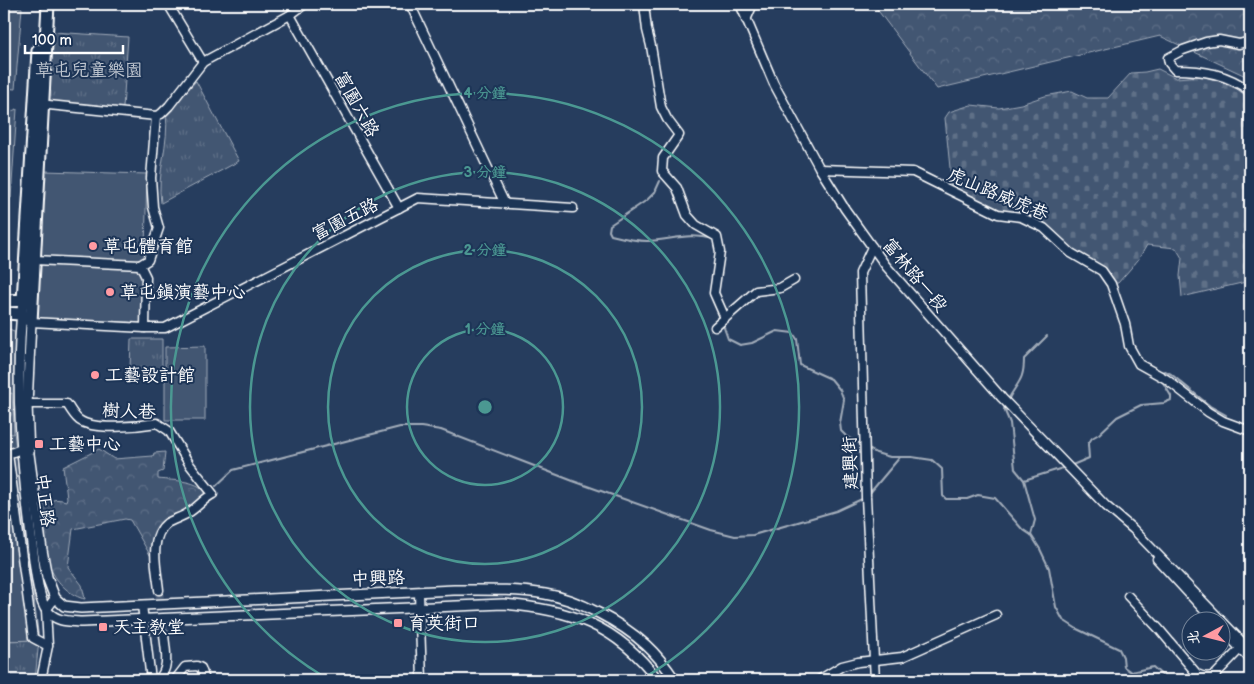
<svg xmlns="http://www.w3.org/2000/svg" width="1254" height="684" font-family="'Balsamiq Sans','LXGW WenKai TC',sans-serif">
	<style>
		.grass { fill: #425672; stroke: #a0aab8 }
		.forest { fill: url(#forest-crowns); stroke: #a0aab8 }
		.cemetery { fill: url(#cemetery-stones); stroke: #a0aab8 }
		.park { fill: url(#park-tufts); stroke: #a0aab8 }
		.lines { fill: none; stroke-linecap: round; stroke-linejoin: round }
		.stream { stroke: #a4aebb; stroke-width: 2 }
		.minor-tunnel { stroke: #475a76; stroke-width: 8; stroke-dasharray: 8 4; stroke-linecap: butt }
		.minor-casing { stroke: #fff; stroke-width: 11 }
		.tertiary-casing { stroke: #fff; stroke-width: 12 }
		.primary-casing { stroke: #fff; stroke-width: 15 }
		.minor { stroke: #1d3557; stroke-width: 8 }
		.tertiary { stroke: #1d3557; stroke-width: 9 }
		.primary { stroke: #1d3557; stroke-width: 11 }
		.ring { fill: none; stroke: #4b9892; stroke-width: 2.5 }
		.poi-dot { fill: #ff9aa2; stroke: #1d3557; stroke-width: 2 }
		.labels { text-anchor: middle; stroke-width: 4; stroke-linejoin: round; paint-order: stroke }
		.park-label { font-size: 18px; fill: #bdc4ce; stroke: #1d3557 }
		.street-label { font-size: 18px; fill: #fff; stroke: #1d3557 }
		.poi-label { font-size: 18px; fill: #fff; stroke: #1d3557; text-anchor: start }
		.centre { fill: #4b9892; stroke: #1d3557; stroke-width: 2.5 }
		.ring-label { font-size: 15px; text-anchor: middle; font-weight: bold; fill: #4b9892; stroke: #1d3557; stroke-width: 4; stroke-linejoin: round; paint-order: stroke }
	</style>
	<defs>
		<pattern id="forest-crowns" width="20" height="18" patternUnits="userSpaceOnUse" patternTransform="scale(1.25)"><rect width="20" height="18" fill="#425672"/><path d="M2 6a3 3 0 1 1 6 0M12 15a3 3 0 1 1 6 0" fill="none" stroke="#5e6f87"/></pattern>
		<pattern id="cemetery-stones" width="16" height="16" patternUnits="userSpaceOnUse" patternTransform="scale(1.25)"><rect width="16" height="16" fill="#425672"/><path d="M2 7V4a2 2 0 0 1 4 0v3zM10 15v-3a2 2 0 0 1 4 0v3z" fill="#5e6f87"/></pattern>
		<pattern id="park-tufts" width="24" height="20" patternUnits="userSpaceOnUse" patternTransform="scale(1.25)"><rect width="24" height="20" fill="#425672"/><path d="M3 7l-1-3M5 7V3M7 7l1-3M15 17l-1-3M17 17v-4M19 17l1-3" fill="none" stroke="#5e6f87"/></pattern>
	</defs>
	<rect width="100%" height="100%" fill="#263d5e"/>
	<filter id="ink" filterUnits="userSpaceOnUse"><feTurbulence type="fractalNoise" baseFrequency=".02" numOctaves="2"/><feDisplacementMap in="SourceGraphic" scale="10" xChannelSelector="R" yChannelSelector="G"/><feConvolveMatrix kernelMatrix="1 2 1 2 8 2 1 2 1" color-interpolation-filters="sRGB"/></filter>
	<g filter="url(#ink)">
		<!-- grass -->
		<g class="grass">
			<polygon points="4,7 22,8 15,89 4,88 8,26 4,16"/>
			<polygon points="17,109 11,198 4,197 4,114"/>
			<polygon points="44,171 147,174 143,323 37,318"/>
			<polygon points="4,327 14,331 15,339 13,394 14,432 39,640 4,641"/>
			<polygon points="205,346 205,420 165,420 165,347"/>
		</g>
		<!-- forest -->
		<g class="forest">
			<polygon points="873,4 1250,4 1250,78 1160,36 937,89"/>
			<polygon points="12,393 14,433 12,434 8,433 9,418 11,415 9,404 4,403 4,395"/>
			<path d="M99,449L114,459L153,456L154,453L165,452L163,471L158,473V479C174,481 200,479 208,496L160,532L154,562L130,520L125,519L73,529L68,567L82,585L85,599C72,597 56,582 51,569C44,552 45,526 42,507C50,499 56,498 66,501L67,498L63,467Z"/>
		</g>
		<!-- cemetery -->
		<polygon class="cemetery" points="1158,69 1176,78 1202,76 1221,82 1237,89 1250,99 1250,281 1182,297 1180,276 1182,258 1176,248 1147,245 1138,260 1118,283 1114,283 1109,272 1072,249 1050,229 1010,215 952,188 945,118 949,112 971,105 999,108 1021,104 1045,96 1072,91 1087,98 1108,98 1131,73 1145,72"/>
		<!-- park -->
		<g class="park">
			<polygon points="54,32 128,37 123,108 49,103"/>
			<path d="M196,81L239,161L161,203C156,173 170,143 166,113Z"/>
			<polygon points="131,339 162,339 162,370 130,370"/>
			<polygon points="39,640 35,680 4,680 4,641"/>
		</g>
		<g class="lines">
			<!-- stream -->
			<g class="stream">
				<path d="M660,181L655,192L647,200L610,225L609,231L611,235C623,238 635,241 647,241C672,240 688,232 714,239"/>
				<polyline points="722,322 728,339 740,345 752,343 777,331 793,333 797,339 800,365 831,379 840,390 844,400 840,423 841,431 847,437 861,444"/>
				<polyline points="1161,372 1165,371 1171,374 1210,406 1226,415"/>
				<path d="M1008,400C1017,382 1024,382 1024,359L1047,336"/>
				<polyline points="1005,406 1004,409 1010,423 1015,469 1024,480 1035,520 1031,535"/>
				<polyline points="867,448 876,453 890,457 912,457 932,460 942,469 943,496 946,499 967,499 978,495 995,498 1022,529 1031,535 1040,549 1049,568 1056,607 1063,620 1077,629 1119,649 1123,657 1124,667 1131,672 1153,667 1167,680"/>
				<polyline points="1070,466 1089,458 1088,444 1092,438 1099,434 1117,417 1141,405 1164,403 1171,400 1171,396 1161,379"/>
				<polyline points="1024,480 1066,467"/>
				<polyline points="216,486 233,470 400,427 421,427 441,430 573,481 711,530 735,536 753,535 836,511 864,498"/>
				<polyline points="869,494 900,457"/>
			</g>
			<!-- minor-tunnel -->
			<polyline class="minor-tunnel" points="159,590 164,634"/>
			<!-- minor casing -->
			<g class="minor-casing">
				<g id="minor">
					<polyline points="168,4 203,62"/>
					<polyline points="410,4 505,204"/>
					<polyline points="644,4 647,30 651,46 661,107 667,119 679,135 663,158 662,171 677,188 687,215 696,225 717,237 720,252 714,293 725,318"/>
					<polyline points="740,4 774,84 820,169 845,209 886,266 1002,398 1106,506 1133,529 1250,650"/>
					<polyline points="290,15 399,208"/>
					<polyline points="746,20 753,4"/>
					<path d="M1250,41L1239,44L1219,40L1206,42L1183,50L1168,58L1169,63L1175,70C1204,70 1227,74 1250,91"/>
					<polyline points="39,104 156,116"/>
					<polyline points="820,169 913,172 998,214 1021,217 1044,228 1071,253 1102,271 1111,284 1125,324 1129,346 1139,364 1166,379 1208,412 1223,421 1250,431"/>
					<polyline points="872,247 860,273 866,497 875,680"/>
					<polyline points="140,265 148,260 159,228 153,207 151,178 156,116 161,114 169,106 203,62 290,15 305,4"/>
					<polyline points="31,322 145,328 146,277 140,265 35,260"/>
					<polyline points="715,327 756,291 780,288 794,280"/>
					<polyline points="145,328 165,328 418,198 573,208"/>
					<path d="M23,404H67C70,409 74,416 79,420C94,431 139,426 157,423L169,431L190,465L213,494C203,499 198,507 188,513C182,517 174,519 167,523C148,538 157,570 159,590"/>
					<polyline points="27,449 21,449 8,454 33,638 48,646"/>
					<polyline points="4,514 16,512"/>
					<polyline points="1157,559 1215,622"/>
					<polyline points="419,593 422,680"/>
					<path d="M1128,596L1159,629L1197,674C1204,677 1208,678 1215,675L1241,648"/>
					<polyline points="142,605 151,680"/>
					<polyline points="1222,629 1250,659"/>
					<polyline points="41,680 48,646 46,610 55,598"/>
					<path d="M158,680C171,667 165,650 164,634"/>
					<polyline points="175,680 185,667 197,666 201,668 205,680"/>
					<polyline points="819,680 842,666 858,662 902,657 996,615"/>
				</g>
			</g>
			<!-- tertiary casing -->
			<g class="tertiary-casing">
				<g id="tertiary">
					<path d="M23,301C14,385 22,468 33,552C35,566 38,600 47,611C57,622 68,621 82,622L503,604C569,609 617,625 658,680"/>
					<path d="M31,322L27,405L29,454L42,550L47,577L55,598L64,606L81,608L454,590C484,590 515,589 545,594C578,599 622,623 646,645C657,655 667,668 675,680"/>
				</g>
			</g>
			<!-- primary casing -->
			<g class="primary-casing">
				<g id="primary">
					<polyline points="4,301 29,300"/>
					<polyline points="23,301 38,50"/>
					<polyline points="4,313 21,314 31,322"/>
					<polyline points="31,322 48,4"/>
				</g>
			</g>
			<!-- minor -->
			<use href="#minor" class="minor"/>
			<!-- tertiary -->
			<use href="#tertiary" class="tertiary"/>
			<!-- primary -->
			<use href="#primary" class="primary"/>
		</g>
	</g>
	<!-- distance rings -->
	<g class="ring">
		<circle cx="485" cy="407" r="78"/>
		<circle cx="485" cy="407" r="157"/>
		<circle cx="485" cy="407" r="235"/>
		<path d="M328 679A314 314 0 1 1 642 679"/>
	</g>
	<!-- markers -->
	<g class="poi-dot">
		<circle cx="93" cy="246" r="5"/>
		<circle cx="110" cy="292" r="5"/>
		<circle cx="95" cy="375" r="5"/>
		<rect x="34" y="439" width="10" height="10" rx="2.5"/>
		<rect x="393" y="618" width="10" height="10" rx="2.5"/>
		<rect x="98" y="622" width="10" height="10" rx="2.5"/>
	</g>
	<g class="labels">
		<!-- park labels -->
		<g class="park-label">
			<text x="89" y="76">草屯兒童樂園</text>
		</g>
		<!-- street labels -->
		<g class="street-label">
			<text transform="translate(357 104) rotate(61)" y="6">富園六路</text>
			<text transform="translate(998 194) rotate(23)" y="6">虎山路威虎巷</text>
			<text transform="translate(345 219) rotate(-27)" y="6">富園五路</text>
			<text transform="translate(915 275) rotate(50)" y="6">富林路一段</text>
			<text transform="translate(129 411) rotate(2)" y="6">樹人巷</text>
			<text transform="translate(850 463) rotate(-92)" y="6">建興街</text>
			<text transform="translate(45 500) rotate(83)" y="6">中正路</text>
			<text transform="translate(378 578) rotate(-2)" y="6">中興路</text>
		</g>
		<!-- poi labels -->
		<g class="poi-label">
			<text x="103" y="252">草屯體育館</text>
			<text x="120" y="298">草屯鎮演藝中心</text>
			<text x="105" y="381">工藝設計館</text>
			<text x="49" y="450">工藝中心</text>
			<text x="408" y="629">育英街口</text>
			<text x="113" y="633">天主教堂</text>
		</g>
	</g>
	<circle cx="485" cy="407" r="8" class="centre"/>
	<g class="ring-label">
		<text x="485" y="98">4 分鐘</text>
		<text x="485" y="177">3 分鐘</text>
		<text x="485" y="255">2 分鐘</text>
		<text x="485" y="334">1 分鐘</text>
	</g>
	<!-- margin -->
	<rect width="1254" height="684" fill="none" stroke="#1d3557" stroke-width="20"/>
	<rect x="10" y="10" width="1234" height="664" fill="none" stroke="#fff" stroke-width="2" filter="url(#ink)"/>
	<!-- north arrow -->
	<g transform="translate(1206 636) rotate(263)"><circle r="24" fill="#1d3557" stroke="#77869a"/>
	<path d="M0-4L9 19L0 12L-9 19Z" fill="#ff9aa2"/>
	<text y="-8" font-size="14" font-weight="bold" text-anchor="middle" fill="#ffffff">北</text>
	</g>
	<!-- scale -->
	<path d="M25 45v8h98v-8" fill="none" stroke="#ffffff" stroke-width="2.5"/>
	<text x="32" y="45" font-size="15" fill="#ffffff" stroke="#1d3557" stroke-width="4" paint-order="stroke">100 m</text>
</svg>
